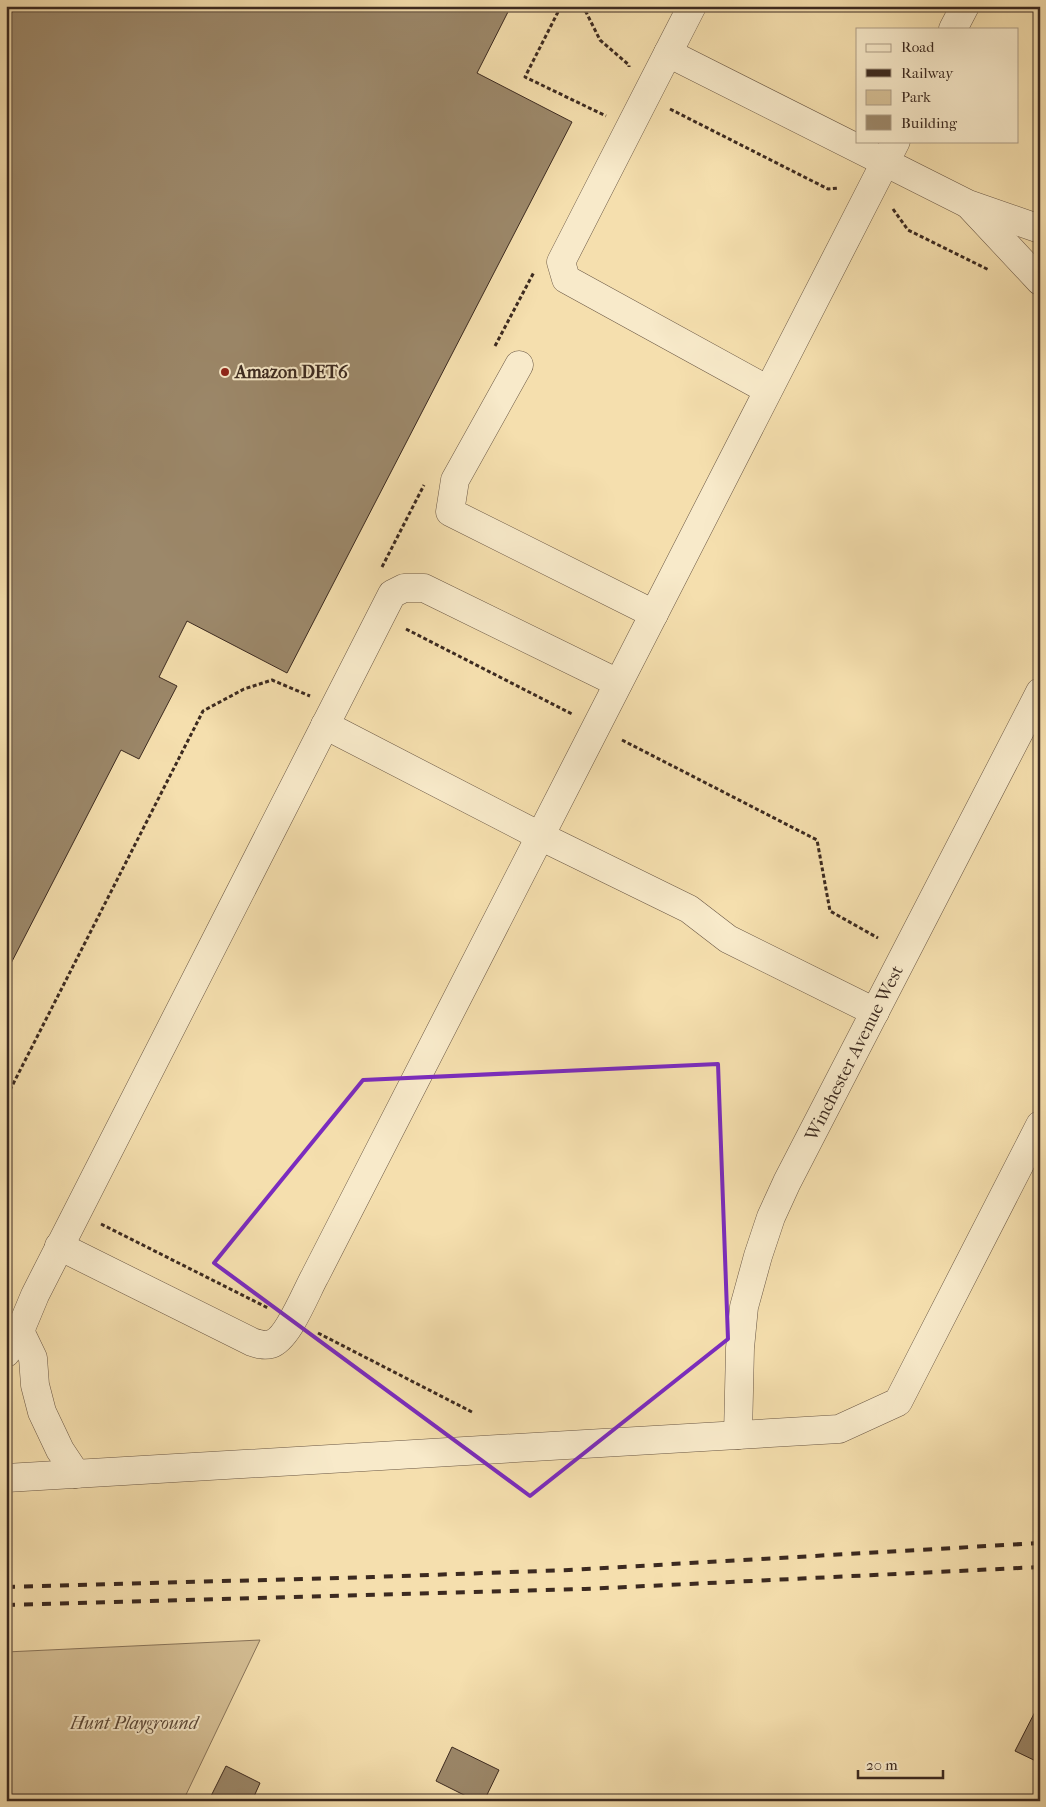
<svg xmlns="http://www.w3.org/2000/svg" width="1046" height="1807" font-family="'IM FELL French Canon',serif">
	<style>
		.green { fill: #d6c096; stroke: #89755b }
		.building { fill: #9c886a; stroke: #3c2a20 }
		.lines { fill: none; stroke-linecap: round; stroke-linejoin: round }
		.minor-casing { stroke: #6a5744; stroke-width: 29 }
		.path { stroke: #3c2a20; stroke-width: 3; stroke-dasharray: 4 2.5; stroke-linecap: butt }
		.minor { stroke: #f8eaca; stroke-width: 28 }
		.rail { stroke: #3c2a20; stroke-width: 4; stroke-dasharray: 9 9; stroke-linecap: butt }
		.marked { fill: none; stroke: #7b2cbf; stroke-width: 4; stroke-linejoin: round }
		.poi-dot { fill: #8f2418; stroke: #f8eaca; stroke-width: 2 }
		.labels { text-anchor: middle; stroke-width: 4; stroke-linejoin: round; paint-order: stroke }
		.poi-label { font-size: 18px; font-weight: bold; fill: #3c2a20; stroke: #f8eaca; text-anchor: start }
		.street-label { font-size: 18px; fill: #3c2a20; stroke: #f8eaca }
		.park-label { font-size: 18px; font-style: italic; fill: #5b4838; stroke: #f8eaca }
	</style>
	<rect width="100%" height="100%" fill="#f5dfae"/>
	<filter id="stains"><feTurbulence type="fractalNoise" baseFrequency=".004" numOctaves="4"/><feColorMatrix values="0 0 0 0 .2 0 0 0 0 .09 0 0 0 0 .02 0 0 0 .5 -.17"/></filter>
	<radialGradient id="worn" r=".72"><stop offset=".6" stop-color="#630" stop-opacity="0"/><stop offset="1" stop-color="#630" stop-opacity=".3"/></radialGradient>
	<!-- green -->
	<polygon class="green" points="260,1640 183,1801 6,1801 6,1652"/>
	<!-- building -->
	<g class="building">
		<polygon points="6,6 511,6 477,73 572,122 287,673 187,621 159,677 177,686 139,759 121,750 6,973"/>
		<polygon points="1039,1704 1040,1704 1040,1763 1015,1751"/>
		<polygon points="452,1747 499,1770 484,1801 476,1801 436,1781"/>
		<polygon points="226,1766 260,1783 252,1801 209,1800"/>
	</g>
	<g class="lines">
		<!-- minor casing -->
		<g class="minor-casing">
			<g id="minor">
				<polyline points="692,6 561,262 566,279 768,390"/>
				<polyline points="953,29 965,6"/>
				<polyline points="668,53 968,204 1040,229"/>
				<polyline points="969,205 1040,281"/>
				<polyline points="519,365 455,480 450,512 654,614"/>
				<polyline points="325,725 540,836 689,909 728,939 875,1012"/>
				<path d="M59,1246L252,1342C258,1344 264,1346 271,1344C288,1339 306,1292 315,1276L896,141"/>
				<polyline points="20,1331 33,1358 35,1385 42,1412 60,1450 76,1474"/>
				<polyline points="6,1353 20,1331 35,1295 392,594 404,588 424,588 618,683"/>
				<polyline points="738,1435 740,1348 744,1307 758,1256 771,1217 787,1182 1040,692"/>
				<polyline points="6,1478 839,1429 898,1402 1040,1125"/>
			</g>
		</g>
		<!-- path -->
		<g class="path">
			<polyline points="561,6 525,77 606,116"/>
			<polyline points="581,6 586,12 600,40 629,65 629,67"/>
			<polyline points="670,109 828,189 839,188"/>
			<polyline points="893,209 908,230 989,270"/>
			<polyline points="495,346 534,272"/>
			<polyline points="382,567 424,485"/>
			<polyline points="406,629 572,714"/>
			<polyline points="622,740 817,840 830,911 878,938"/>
			<polyline points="10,1090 203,711 244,689 272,680 310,696"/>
			<polyline points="101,1224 268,1308"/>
			<polyline points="318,1333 472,1412"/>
		</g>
		<!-- minor -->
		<use href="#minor" class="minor"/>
		<!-- rail -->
		<g class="rail">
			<polyline points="6,1587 373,1577 569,1570 1040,1543"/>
			<polyline points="6,1605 585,1589 1040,1567"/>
		</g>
	</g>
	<!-- marked area -->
	<path class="marked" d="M718,1064L728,1339L530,1496L214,1263L363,1080Z"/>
	<!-- markers -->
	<circle class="poi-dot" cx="225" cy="372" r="5"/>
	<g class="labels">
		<!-- poi labels -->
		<g class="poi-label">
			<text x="235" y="378">Amazon DET6</text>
		</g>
		<!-- street labels -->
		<g class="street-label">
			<text transform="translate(854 1053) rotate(-63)" y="6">Winchester Avenue West</text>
		</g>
		<!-- park labels -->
		<g class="park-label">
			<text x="134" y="1729">Hunt Playground</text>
		</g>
	</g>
	<!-- margin -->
	<rect width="1046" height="1807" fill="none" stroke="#f5dfae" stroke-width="25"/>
	<rect x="8" y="8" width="1031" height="1792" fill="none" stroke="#3c2a20" stroke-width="2.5"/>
	<rect x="12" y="12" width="1021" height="1782" fill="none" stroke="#3c2a20"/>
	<!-- legend -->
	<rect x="856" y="28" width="162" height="115" fill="#f8eaca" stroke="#ad9d86"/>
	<rect x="866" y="44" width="25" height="8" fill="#f8eaca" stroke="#ad9d86"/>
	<text x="901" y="52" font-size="15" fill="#3c2a20">Road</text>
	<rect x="866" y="69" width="25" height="8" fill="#3c2a20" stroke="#ad9d86"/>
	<text x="901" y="78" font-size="15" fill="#3c2a20">Railway</text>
	<rect x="866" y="90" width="25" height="15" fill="#d6c096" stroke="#ad9d86"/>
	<text x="901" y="102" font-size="15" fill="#3c2a20">Park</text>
	<rect x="866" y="115" width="25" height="15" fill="#9c886a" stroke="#ad9d86"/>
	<text x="901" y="128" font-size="15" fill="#3c2a20">Building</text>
	<!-- scale -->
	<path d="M858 1770v8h85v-8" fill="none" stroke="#3c2a20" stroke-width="2.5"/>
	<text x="866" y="1770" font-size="15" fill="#3c2a20" stroke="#f8eaca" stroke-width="4" paint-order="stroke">20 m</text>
	<rect width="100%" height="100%" filter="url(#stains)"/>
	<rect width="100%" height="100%" fill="url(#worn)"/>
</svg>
